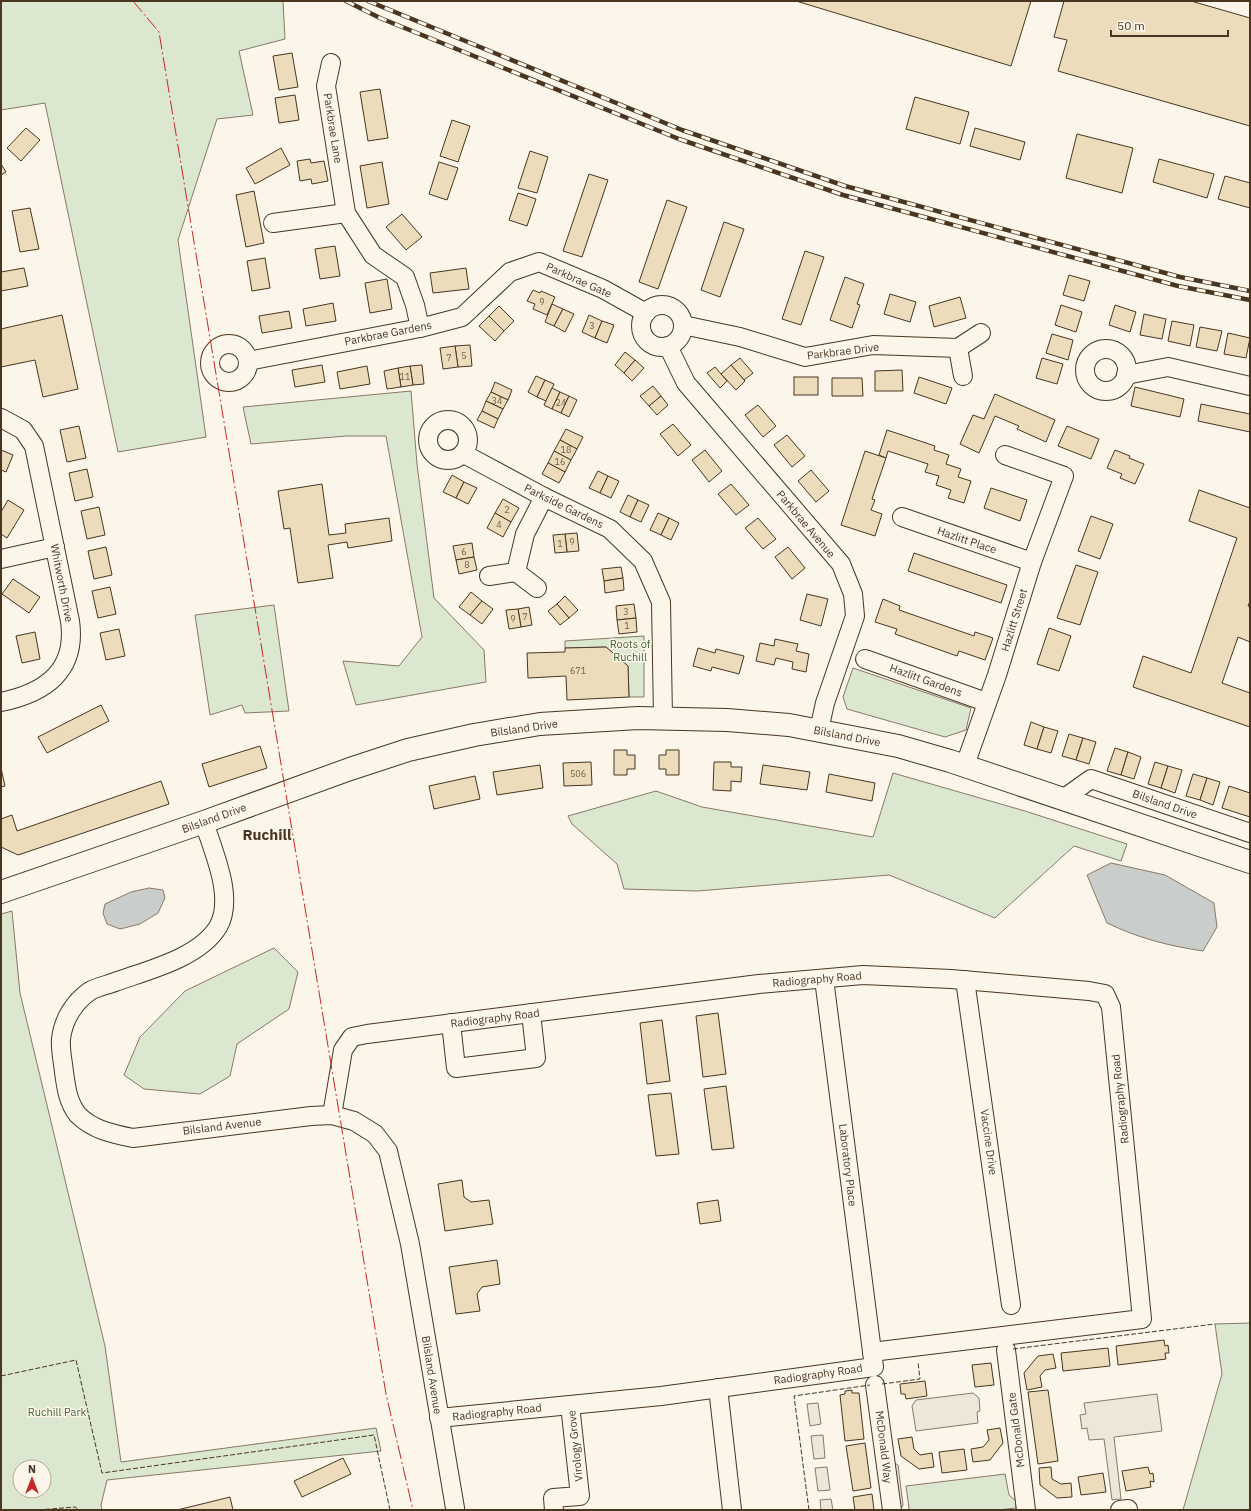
<svg xmlns="http://www.w3.org/2000/svg" width="1251" height="1511" font-family="'IBM Plex Sans',sans-serif">
	<style>
		.green { fill: #dce7d0; stroke: #887966; fill-rule: evenodd }
		.parking { fill: #ede7d9; stroke: #887966 }
		.water { fill: #c9cecd; stroke: #887966 }
		.building { fill: #ecdcbc; stroke: #4a3520 }
		.lines { fill: none; stroke-linecap: round; stroke-linejoin: round }
		.minor-casing { stroke: #4a3520; stroke-width: 20 }
		.major-casing { stroke: #4a3520; stroke-width: 24 }
		.minor { stroke: #fbf6e9; stroke-width: 18 }
		.major { stroke: #fbf6e9; stroke-width: 22 }
		.rail-casing { stroke: #4a3520; stroke-width: 4.5 }
		.rail { stroke: #fbf6e9; stroke-width: 3; stroke-dasharray: 9; stroke-linecap: butt }
		.fence { stroke: #4a3520; stroke-width: 1; stroke-dasharray: 5 2; stroke-linecap: butt }
		.power { stroke: #c62828; stroke-width: 1; stroke-dasharray: 14 3 2 3; stroke-linecap: butt }
		.labels { text-anchor: middle; stroke-width: 3; stroke-linejoin: round; paint-order: stroke }
		.number-label { font-size: 9px; fill: #725f47 }
		.street-label { font-size: 11px; fill: #4a3520; stroke: #fbf6e9 }
		.park-label { font-size: 11px; fill: #436837; stroke: #fbf6e9 }
		.district-label { font-size: 15px; font-weight: bold; fill: #4a3520; stroke: #fbf6e9 }
	</style>
	<rect width="100%" height="100%" fill="#fbf6e9"/>
	<!-- green -->
	<g class="green">
		<polygon points="1,1 283,1 285,39 239,51 253,115 217,119 178,240 206,437 118,452 45,103 1,110"/>
		<polygon points="411,391 417,464 434,598 484,650 486,682 356,705 343,661 399,666 422,637 386,436 346,436 251,444 243,407"/>
		<polygon points="274,605 289,711 245,713 242,705 210,715 195,615"/>
		<polygon points="644,636 644,697 629,697 628,666 606,647 565,648 565,641"/>
		<polygon points="853,668 971,708 966,730 945,737 847,709 843,697"/>
		<polygon points="893,773 1025,811 1127,844 1121,861 1074,846 995,918 889,875 698,891 624,889 617,864 572,824 568,816 656,791 702,807 873,837"/>
		<path d="M12,911L20,993L105,1346L121,1462L376,1428L381,1451L107,1480L101,1505L102,1510H1V914ZM20,1467H44V1491H20Z"/>
		<polygon points="274,948 298,972 289,1009 237,1044 230,1076 200,1094 144,1089 124,1075 140,1037 185,991"/>
		<polygon points="1250,1323 1250,1510 1183,1510 1222,1374 1215,1324"/>
		<polygon points="1005,1474 1009,1495 1016,1501 1016,1508 998,1510 908,1510 909,1508 906,1486"/>
	</g>
	<!-- parking -->
	<g class="parking">
		<polygon points="973,1393 979,1398 980,1411 977,1412 978,1423 916,1431 912,1406 916,1400"/>
		<polygon points="1157,1394 1162,1431 1114,1437 1121,1499 1112,1500 1104,1439 1089,1440 1087,1428 1082,1429 1080,1415 1086,1414 1084,1403"/>
		<polygon points="818,1403 821,1424 810,1426 807,1404"/>
		<polygon points="823,1435 825,1458 814,1459 811,1436"/>
		<polygon points="891,1461 898,1465 903,1505 900,1510"/>
		<polygon points="827,1467 830,1490 818,1491 815,1468"/>
		<polygon points="831,1499 833,1510 821,1510 820,1500"/>
	</g>
	<!-- water -->
	<g class="water">
		<path d="M1111,863L1165,875L1214,903L1217,927L1203,951C1169,946 1138,938 1107,923L1087,875Z"/>
		<polygon points="149,888 163,890 165,898 158,913 140,924 120,929 107,924 103,913 105,904 131,892"/>
	</g>
	<!-- building -->
	<g class="building">
		<polygon points="796,1 1031,1 1011,66"/>
		<polygon points="1064,1 1191,1 1250,18 1250,126 1058,71 1067,40 1054,37"/>
		<polygon points="292,53 298,87 279,90 273,56"/>
		<polygon points="380,89 388,138 368,141 360,92"/>
		<polygon points="295,95 299,120 279,123 275,98"/>
		<polygon points="915,97 969,112 960,144 906,129"/>
		<polygon points="452,120 470,126 458,162 440,156"/>
		<polygon points="26,128 40,140 21,161 7,148"/>
		<polygon points="975,128 1025,142 1020,160 970,146"/>
		<polygon points="1077,134 1133,148 1122,193 1066,178"/>
		<polygon points="281,148 290,165 255,184 246,168"/>
		<polygon points="530,151 548,157 537,193 518,188"/>
		<polygon points="310,159 311,163 324,161 328,181 312,184 311,179 300,181 297,161"/>
		<polygon points="1159,159 1214,174 1207,198 1153,182"/>
		<polygon points="382,162 389,204 367,208 360,166"/>
		<polygon points="439,162 458,168 447,200 429,194"/>
		<polygon points="1,164 6,172 1,175"/>
		<polygon points="589,174 608,180 582,257 563,251"/>
		<polygon points="1225,176 1250,183 1250,208 1218,199"/>
		<polygon points="254,191 264,243 246,247 236,195"/>
		<polygon points="518,193 536,199 527,226 509,220"/>
		<polygon points="667,200 687,207 658,289 639,282"/>
		<polygon points="30,208 39,249 20,252 12,211"/>
		<polygon points="402,214 422,237 406,250 386,227"/>
		<polygon points="724,222 744,229 720,297 701,290"/>
		<polygon points="335,246 340,276 320,279 315,249"/>
		<polygon points="805,251 824,257 801,325 782,319"/>
		<polygon points="265,258 270,288 252,291 247,261"/>
		<polygon points="24,268 28,286 1,291 1,272"/>
		<polygon points="466,268 469,289 433,293 430,273"/>
		<polygon points="1069,275 1090,281 1084,301 1063,295"/>
		<polygon points="845,277 864,284 857,304 860,305 852,328 830,320"/>
		<polygon points="387,279 392,309 370,313 365,283"/>
		<polygon points="533,290 540,293 541,291 555,297 547,315 533,309 535,304 527,301"/>
		<polygon points="890,294 916,302 910,322 884,314"/>
		<polygon points="960,297 966,318 934,327 929,306"/>
		<polygon points="333,303 336,321 306,326 303,309"/>
		<polygon points="552,304 563,309 554,326 545,322"/>
		<polygon points="1061,305 1082,312 1076,332 1055,325"/>
		<polygon points="1115,305 1136,312 1130,332 1109,325"/>
		<polygon points="499,306 514,321 504,331 489,316"/>
		<polygon points="563,309 574,314 565,332 554,326"/>
		<polygon points="289,311 292,328 262,333 259,316"/>
		<polygon points="1144,314 1166,319 1162,339 1140,335"/>
		<polygon points="62,315 78,389 43,397 35,360 1,367 1,329"/>
		<polygon points="589,315 602,321 595,338 582,332"/>
		<polygon points="489,316 504,331 495,341 479,326"/>
		<polygon points="602,321 614,325 607,343 595,338"/>
		<polygon points="1172,321 1194,325 1190,346 1168,341"/>
		<polygon points="1200,327 1222,331 1217,351 1196,347"/>
		<polygon points="1228,333 1250,338 1246,358 1224,354"/>
		<polygon points="1052,334 1073,340 1068,360 1046,353"/>
		<polygon points="470,345 472,366 458,367 455,346"/>
		<polygon points="455,346 458,367 443,369 440,348"/>
		<polygon points="625,352 635,360 624,373 615,365"/>
		<polygon points="740,358 753,373 744,380 731,365"/>
		<polygon points="1042,358 1063,364 1057,384 1036,378"/>
		<polygon points="635,360 644,368 632,381 624,373"/>
		<polygon points="322,365 325,382 295,387 292,370"/>
		<polygon points="422,365 424,384 413,385 410,366"/>
		<polygon points="731,365 745,381 736,390 721,374"/>
		<polygon points="367,366 370,384 340,389 337,372"/>
		<polygon points="410,366 413,385 401,387 398,368"/>
		<polygon points="715,367 727,381 720,388 707,373"/>
		<polygon points="398,368 401,387 387,389 384,371"/>
		<polygon points="902,370 903,391 875,391 875,371"/>
		<polygon points="536,376 545,380 537,397 528,392"/>
		<rect x="794" y="377" width="24" height="18"/>
		<polygon points="919,377 952,388 946,404 914,393"/>
		<polygon points="832,378 862,378 863,396 832,396"/>
		<polygon points="545,380 554,384 546,401 537,397"/>
		<polygon points="495,382 512,390 508,400 491,392"/>
		<polygon points="653,386 661,396 649,406 640,396"/>
		<polygon points="1135,387 1184,399 1180,417 1131,406"/>
		<polygon points="552,388 560,392 552,409 544,405"/>
		<polygon points="491,392 508,400 503,409 486,401"/>
		<polygon points="560,392 569,396 561,413 552,409"/>
		<polygon points="995,394 1055,420 1046,442 1017,429 1019,426 995,416 979,453 960,444 973,415 984,419"/>
		<polygon points="569,396 577,400 569,417 561,413"/>
		<polygon points="661,396 668,405 657,415 649,406"/>
		<polygon points="486,401 503,409 498,419 482,411"/>
		<polygon points="1201,404 1250,414 1250,432 1198,421"/>
		<polygon points="758,405 776,426 763,437 745,415"/>
		<polygon points="482,411 498,419 494,428 477,420"/>
		<polygon points="673,424 691,445 678,456 660,434"/>
		<polygon points="79,426 86,458 67,462 60,430"/>
		<polygon points="1067,426 1099,439 1091,459 1058,446"/>
		<polygon points="566,429 583,437 577,449 560,440"/>
		<polygon points="887,430 935,446 934,450 949,455 946,464 961,469 958,477 971,481 964,503 948,498 951,490 936,485 939,476 925,472 928,464 888,451 886,458 879,455"/>
		<polygon points="787,435 805,456 792,467 774,445"/>
		<polygon points="560,440 577,449 571,460 554,451"/>
		<polygon points="1,450 13,455 6,472 1,470"/>
		<polygon points="705,450 722,471 709,482 692,460"/>
		<polygon points="1115,450 1130,456 1129,458 1144,464 1135,484 1120,478 1122,474 1107,468"/>
		<polygon points="554,451 571,460 565,472 548,463"/>
		<polygon points="865,451 886,458 872,499 875,500 871,510 882,514 875,536 841,525"/>
		<polygon points="548,463 565,472 559,483 542,474"/>
		<polygon points="87,469 93,497 75,501 69,473"/>
		<polygon points="811,470 829,491 816,502 798,481"/>
		<polygon points="598,471 608,476 600,493 589,488"/>
		<polygon points="452,475 464,482 456,498 443,492"/>
		<polygon points="608,476 619,481 611,498 600,493"/>
		<polygon points="464,482 477,488 468,504 456,498"/>
		<polygon points="322,484 329,535 346,533 345,524 389,518 392,541 348,548 347,542 328,545 333,578 298,583 290,528 284,529 278,491"/>
		<polygon points="731,484 749,505 736,515 718,494"/>
		<polygon points="991,488 1027,500 1020,521 984,508"/>
		<polygon points="1199,490 1250,508 1250,601 1248,606 1250,607 1250,642 1238,637 1222,683 1250,693 1250,727 1133,687 1143,656 1191,673 1237,538 1189,521"/>
		<polygon points="628,495 638,500 630,517 620,512"/>
		<polygon points="503,499 519,508 511,522 495,513"/>
		<polygon points="8,500 24,510 7,538 1,534 1,512"/>
		<polygon points="638,500 649,505 641,522 630,517"/>
		<polygon points="99,507 105,535 87,539 81,511"/>
		<polygon points="495,513 511,522 503,537 487,528"/>
		<polygon points="658,513 669,518 661,535 650,530"/>
		<polygon points="1091,516 1113,524 1100,559 1078,551"/>
		<polygon points="669,518 679,523 671,540 661,535"/>
		<polygon points="758,518 776,539 763,549 745,528"/>
		<polygon points="577,533 579,551 567,552 565,534"/>
		<polygon points="565,534 567,552 555,553 553,535"/>
		<polygon points="472,543 474,557 456,560 453,546"/>
		<polygon points="106,547 112,575 94,579 88,551"/>
		<polygon points="788,547 805,568 792,579 775,557"/>
		<polygon points="914,553 1007,585 1001,603 908,571"/>
		<polygon points="474,557 477,570 459,574 456,560"/>
		<polygon points="1076,565 1098,572 1080,625 1057,618"/>
		<polygon points="621,567 623,578 604,581 602,569"/>
		<polygon points="623,578 624,590 605,593 604,581"/>
		<polygon points="13,579 40,597 29,613 2,594"/>
		<polygon points="110,587 116,614 98,618 92,591"/>
		<polygon points="471,592 482,601 470,615 459,607"/>
		<polygon points="807,594 828,599 821,626 800,620"/>
		<polygon points="565,596 578,610 569,618 557,604"/>
		<polygon points="883,599 900,606 899,610 974,636 975,632 993,638 985,660 959,651 957,656 895,634 897,629 875,622"/>
		<polygon points="482,601 493,609 482,624 470,615"/>
		<polygon points="557,604 569,618 560,625 548,611"/>
		<polygon points="634,604 636,618 617,620 616,606"/>
		<polygon points="529,607 532,625 521,627 518,609"/>
		<polygon points="518,609 521,627 509,629 506,610"/>
		<polygon points="636,618 637,632 619,634 617,620"/>
		<polygon points="1049,628 1071,636 1059,671 1037,664"/>
		<polygon points="119,629 125,656 106,660 100,633"/>
		<polygon points="35,632 40,659 22,663 16,636"/>
		<polygon points="775,639 798,644 796,651 809,654 806,672 792,669 793,662 776,658 774,665 756,661 760,643 774,646"/>
		<polygon points="606,647 628,666 629,697 567,700 566,676 528,678 527,653 565,652 565,648"/>
		<polygon points="698,648 715,653 716,649 744,656 739,674 712,667 711,671 693,666"/>
		<polygon points="101,705 109,721 47,753 38,737"/>
		<polygon points="1031,722 1044,727 1037,749 1024,745"/>
		<polygon points="1044,727 1058,731 1051,753 1037,749"/>
		<polygon points="1069,734 1083,738 1076,760 1062,756"/>
		<polygon points="1083,738 1096,742 1089,764 1076,760"/>
		<polygon points="260,746 267,768 209,787 202,764"/>
		<polygon points="1115,748 1128,752 1121,775 1107,771"/>
		<polygon points="614,750 627,750 627,755 635,755 635,769 627,769 627,775 614,775"/>
		<polygon points="666,750 679,750 679,775 666,775 666,769 659,769 659,755 666,755"/>
		<polygon points="1128,752 1141,757 1134,779 1121,775"/>
		<polygon points="591,762 592,785 564,786 563,763"/>
		<polygon points="714,762 731,762 731,767 742,767 741,782 731,781 731,791 713,790"/>
		<polygon points="1155,762 1168,766 1161,788 1148,784"/>
		<polygon points="540,765 543,788 497,795 493,772"/>
		<polygon points="763,765 810,772 807,790 760,784"/>
		<polygon points="1168,766 1182,770 1175,793 1161,788"/>
		<polygon points="1,768 5,786 1,787"/>
		<polygon points="829,774 875,783 872,801 826,792"/>
		<polygon points="1193,774 1207,778 1200,800 1186,796"/>
		<polygon points="475,776 480,799 434,809 429,786"/>
		<polygon points="1207,778 1220,782 1213,805 1200,800"/>
		<polygon points="161,781 169,804 18,855 1,847 1,819 12,815 17,831"/>
		<polygon points="1229,786 1250,793 1250,817 1222,808"/>
		<polygon points="718,1013 726,1074 703,1077 696,1016"/>
		<polygon points="662,1020 670,1081 647,1084 640,1023"/>
		<polygon points="726,1086 734,1148 712,1150 704,1089"/>
		<polygon points="671,1093 679,1154 656,1156 648,1095"/>
		<polygon points="462,1180 464,1197 471,1202 489,1200 493,1224 445,1231 438,1184"/>
		<polygon points="718,1200 721,1221 700,1224 697,1203"/>
		<polygon points="497,1260 500,1284 482,1287 477,1294 480,1311 456,1314 449,1267"/>
		<polygon points="1164,1340 1165,1346 1168,1345 1169,1353 1165,1353 1166,1359 1118,1365 1116,1346"/>
		<polygon points="1108,1348 1110,1366 1063,1371 1061,1353"/>
		<polygon points="1053,1354 1056,1368 1045,1370 1040,1376 1042,1387 1027,1390 1024,1373 1038,1356"/>
		<polygon points="991,1363 994,1385 975,1387 972,1365"/>
		<polygon points="925,1381 927,1396 906,1399 905,1394 901,1394 900,1384"/>
		<polygon points="852,1390 852,1393 859,1393 864,1439 845,1441 840,1395 845,1394 845,1391"/>
		<polygon points="1048,1390 1058,1461 1038,1464 1028,1392"/>
		<polygon points="1000,1428 1003,1443 990,1460 973,1462 971,1449 983,1447 989,1440 987,1430"/>
		<polygon points="912,1437 914,1449 920,1455 932,1453 934,1467 919,1469 901,1456 898,1439"/>
		<polygon points="865,1443 871,1488 853,1491 846,1446"/>
		<polygon points="964,1449 967,1470 942,1473 939,1452"/>
		<polygon points="343,1458 351,1474 302,1497 294,1481"/>
		<polygon points="1051,1467 1052,1479 1061,1484 1071,1483 1072,1497 1057,1498 1040,1485 1039,1468"/>
		<polygon points="1148,1467 1150,1474 1153,1473 1154,1482 1150,1481 1151,1487 1126,1491 1122,1471"/>
		<polygon points="1103,1473 1106,1492 1081,1495 1078,1477"/>
		<polygon points="872,1494 874,1510 855,1510 853,1497"/>
		<polygon points="230,1497 233,1510 177,1510 210,1502"/>
	</g>
	<g class="lines">
		<!-- minor casing -->
		<g class="minor-casing">
			<g id="minor">
				<polyline points="331,63 326,86 346,213 373,255 405,277 415,305 420,328"/>
				<polyline points="273,223 346,213"/>
				<circle cx="662" cy="326" r="21"/>
				<polyline points="683,325 740,337 805,357 873,345 958,348 981,333"/>
				<circle cx="229" cy="363" r="19"/>
				<polyline points="668,346 686,383 841,564 853,594 855,616 825,703 819,730"/>
				<polyline points="958,348 963,376"/>
				<circle cx="1106" cy="370" r="21"/>
				<polyline points="248,361 420,328 462,317 510,272 539,262 603,289 646,313"/>
				<polyline points="1126,375 1168,367 1250,386"/>
				<path d="M1,418L23,430L34,446L70,621C77,671 45,693 1,702"/>
				<circle cx="448" cy="440" r="20"/>
				<polyline points="464,454 544,497 610,529 643,561 661,602 663,718"/>
				<polyline points="902,517 1032,562"/>
				<polyline points="1,559 55,547"/>
				<polyline points="489,576 516,572"/>
				<polyline points="537,588 516,572 525,534 544,497"/>
				<polyline points="865,659 986,702"/>
				<polyline points="965,765 997,675 1032,562 1064,476 1005,455"/>
				<polyline points="1063,799 1091,779 1250,833"/>
				<path d="M204,822C213,851 235,898 218,927C199,958 148,970 115,982C107,985 97,987 90,991C74,1002 63,1020 61,1039C60,1049 63,1062 64,1072C66,1087 68,1103 78,1115C93,1130 113,1134 133,1138L311,1116L332,1115L354,1121L375,1134L388,1151L410,1244L455,1508"/>
				<polyline points="965,980 1011,1305"/>
				<polyline points="451,1023 456,1068 536,1058 531,1013"/>
				<polyline points="332,1115 343,1050 352,1037 367,1034 759,984 863,975 951,979 1089,991 1105,994 1111,1007 1142,1319 872,1352"/>
				<polyline points="1006,1350 1026,1510"/>
				<polyline points="875,1385 892,1510"/>
				<polyline points="718,1388 732,1510"/>
				<polyline points="439,1418 661,1396 874,1367 824,979"/>
				<polyline points="554,1510 553,1498 580,1496 570,1405"/>
				<polyline points="1120,1510 1128,1509"/>
			</g>
		</g>
		<!-- major casing -->
		<g class="major-casing">
			<polyline id="major" points="1,892 204,822 350,769 408,750 474,735 540,724 638,718 727,720 789,725 898,746 950,761 1250,862"/>
		</g>
		<!-- minor -->
		<use href="#minor" class="minor"/>
		<!-- major -->
		<use href="#major" class="major"/>
		<!-- rail casing -->
		<g class="rail-casing">
			<g id="rail">
				<polyline points="346,1 380,18 679,139 843,195 1178,286 1250,300"/>
				<polyline points="368,1 682,130 845,186 1180,277 1250,291"/>
			</g>
		</g>
		<!-- rail -->
		<use href="#rail" class="rail"/>
		<!-- fence -->
		<g class="fence">
			<polyline points="1013,1349 1215,1324"/>
			<polyline points="1,1376 76,1360 102,1473 374,1435 390,1510"/>
			<polyline points="882,1384 920,1379 918,1362"/>
			<polyline points="38,1510 75,1507 79,1510"/>
			<polyline points="809,1510 794,1396 870,1385"/>
		</g>
		<!-- power -->
		<polyline class="power" points="133,1 159,32 386,1394 413,1510"/>
	</g>
	<g class="labels">
		<!-- number labels -->
		<g class="number-label">
			<text x="542" y="305">9</text>
			<text x="592" y="329">3</text>
			<text x="464" y="359">5</text>
			<text x="449" y="361">7</text>
			<text x="405" y="380">11</text>
			<text x="497" y="404">34</text>
			<text x="561" y="406">24</text>
			<text x="566" y="453">18</text>
			<text x="560" y="465">16</text>
			<text x="507" y="513">2</text>
			<text x="499" y="528">4</text>
			<text x="572" y="545">9</text>
			<text x="560" y="547">1</text>
			<text x="464" y="555">6</text>
			<text x="467" y="568">8</text>
			<text x="626" y="615">3</text>
			<text x="525" y="620">7</text>
			<text x="513" y="622">9</text>
			<text x="627" y="629">1</text>
			<text x="578" y="674">671</text>
			<text x="578" y="777">506</text>
		</g>
		<!-- street labels -->
		<g class="street-label">
			<text transform="translate(333 128) rotate(81)" y="4">Parkbrae Lane</text>
			<text transform="translate(579 280) rotate(24)" y="4">Parkbrae Gate</text>
			<text transform="translate(388 333) rotate(-11)" y="4">Parkbrae Gardens</text>
			<text transform="translate(843 351) rotate(-7)" y="4">Parkbrae Drive</text>
			<text transform="translate(564 506) rotate(26)" y="4">Parkside Gardens</text>
			<text transform="translate(806 524) rotate(50)" y="4">Parkbrae Avenue</text>
			<text transform="translate(967 540) rotate(19)" y="4">Hazlitt Place</text>
			<text transform="translate(62 583) rotate(79)" y="4">Whitworth Drive</text>
			<text transform="translate(1014 620) rotate(-73)" y="4">Hazlitt Street</text>
			<text transform="translate(926 680) rotate(20)" y="4">Hazlitt Gardens</text>
			<text transform="translate(524 728) rotate(-8)" y="4">Bilsland Drive</text>
			<text transform="translate(847 736) rotate(11)" y="4">Bilsland Drive</text>
			<text transform="translate(1165 804) rotate(19)" y="4">Bilsland Drive</text>
			<text transform="translate(214 818) rotate(-20)" y="4">Bilsland Drive</text>
			<text transform="translate(817 979) rotate(-5)" y="4">Radiography Road</text>
			<text transform="translate(495 1018) rotate(-7)" y="4">Radiography Road</text>
			<text transform="translate(1120 1099) rotate(-96)" y="4">Radiography Road</text>
			<text transform="translate(222 1126) rotate(-7)" y="4">Bilsland Avenue</text>
			<text transform="translate(989 1142) rotate(82)" y="4">Vaccine Drive</text>
			<text transform="translate(848 1165) rotate(83)" y="4">Laboratory Place</text>
			<text transform="translate(818 1374) rotate(-8)" y="4">Radiography Road</text>
			<text transform="translate(432 1375) rotate(81)" y="4">Bilsland Avenue</text>
			<text transform="translate(497 1412) rotate(-6)" y="4">Radiography Road</text>
			<text transform="translate(1016 1430) rotate(-97)" y="4">McDonald Gate</text>
			<text transform="translate(575 1446) rotate(-96)" y="4">Virology Grove</text>
			<text transform="translate(884 1447) rotate(83)" y="4">McDonald Way</text>
		</g>
		<!-- park labels -->
		<g class="park-label">
			<text x="630" y="648">Roots of<tspan x="630" dy="13">Ruchill</tspan></text>
			<text x="57" y="1416">Ruchill Park</text>
		</g>
		<!-- district labels -->
		<g class="district-label">
			<text x="267" y="840">Ruchill</text>
		</g>
	</g>
	<!-- border -->
	<rect width="1251" height="1511" fill="none" stroke="#4a3520" stroke-width="4"/>
	<!-- north arrow -->
	<g transform="translate(32 1479)"><circle r="19" fill="#fbf6e9" stroke="#b4a999"/>
	<path d="M0-3L7 15L0 10L-7 15Z" fill="#c62828"/>
	<text y="-6" font-size="11" font-weight="bold" text-anchor="middle" fill="#4a3520">N</text>
	</g>
	<!-- scale -->
	<path d="M1111 30v6h117v-6" fill="none" stroke="#4a3520" stroke-width="2"/>
	<text x="1117" y="30" font-size="12" fill="#4a3520" stroke="#fbf6e9" stroke-width="3" paint-order="stroke">50 m</text>
</svg>
